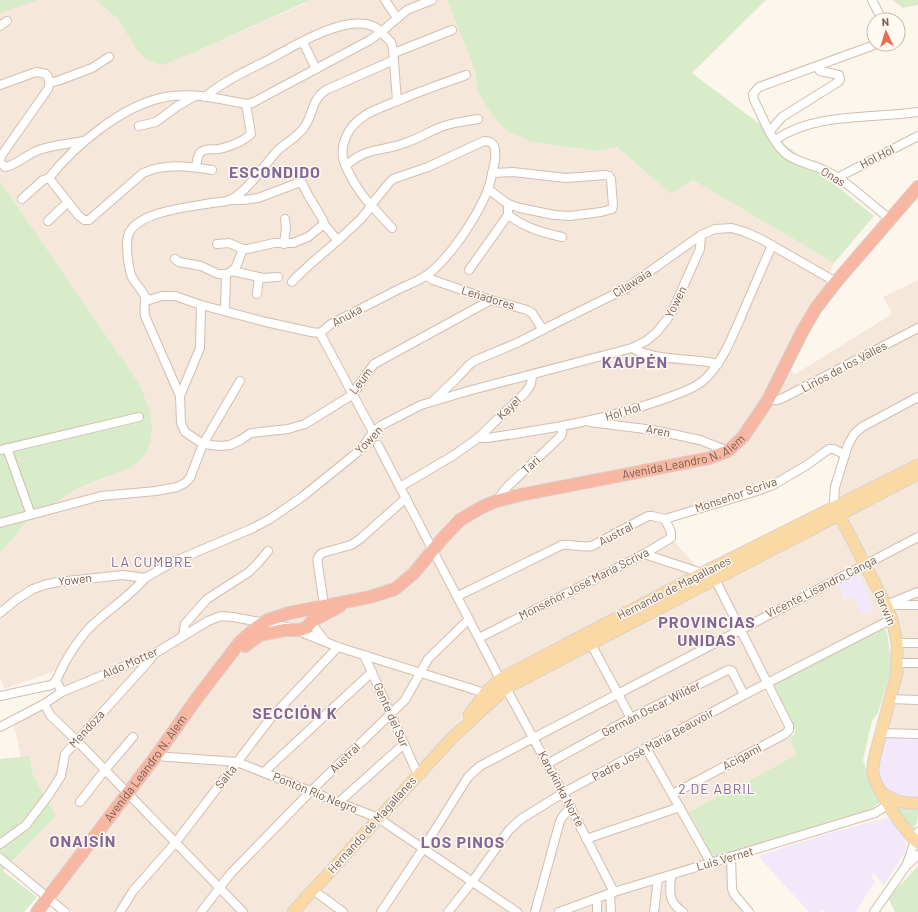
<svg xmlns="http://www.w3.org/2000/svg" width="918" height="912" font-family="Barlow,sans-serif">
	<style>
		.residential { fill: #f5e8da }
		.education { fill: #f3e8fa }
		.green { fill: #d8ecc9 }
		.lines { fill: none; stroke-linecap: round; stroke-linejoin: round }
		.minor-casing { stroke: #d1beb0; stroke-width: 10 }
		.major-casing { stroke: #dad1cd; stroke-width: 13 }
		.highway-casing { stroke: #dad1cd; stroke-width: 14 }
		.minor { stroke: #fff; stroke-width: 8 }
		.major { stroke: #fbd9a5; stroke-width: 11 }
		.highway { stroke: #f7b7a3; stroke-width: 12 }
		.labels { text-anchor: middle; stroke-width: 3; stroke-linejoin: round; paint-order: stroke }
		.street-label { font-size: 12px; fill: #7a5c4d; stroke: #fffaf3 }
		.quarter-label { font-size: 14px; letter-spacing: 1px; fill: #846695; stroke: #fffaf3 }
		.district-label { font-size: 16px; font-weight: bold; letter-spacing: 1px; fill: #846695; stroke: #fffaf3 }
	</style>
	<rect width="100%" height="100%" fill="#fdf6ec"/>
	<!-- residential -->
	<polygon class="residential" points="39,0 92,0 97,1 118,19 134,46 195,52 304,4 309,0 447,0 475,70 478,92 507,131 531,142 597,151 617,147 671,194 693,180 834,263 790,368 794,375 892,314 883,297 918,280 918,733 881,733 897,673 891,620 762,687 798,755 689,812 710,852 715,865 728,861 729,893 745,912 300,912 506,688 839,515 830,484 843,449 754,488 665,519 671,538 702,573 485,693 285,912 72,912 12,863 56,816 33,775 30,757 21,757 14,726 68,695 55,671 4,689 0,677 0,554 26,522 76,489 107,478 149,408 140,385 0,181 0,13"/>
	<!-- education -->
	<g class="education">
		<polygon points="859,573 874,609 862,615 853,596 844,601 837,584"/>
		<polygon points="883,736 918,737 918,798 903,799 884,788 877,771"/>
		<polygon points="886,818 892,819 904,838 906,844 905,852 884,885 874,874 871,877 875,881 856,912 825,912 823,910 820,912 809,912 758,856 826,834"/>
	</g>
	<!-- green -->
	<g class="green">
		<polygon points="0,0 39,0 0,13"/>
		<polygon points="92,0 309,0 304,3 195,52 162,65 146,60 134,46 118,19 97,1"/>
		<polygon points="447,0 766,0 692,73 757,122 874,216 834,263 693,180 671,194 617,147 597,151 531,142 507,131 493,116 478,92 475,70"/>
		<polygon points="892,0 918,0 918,5 903,8"/>
		<polygon points="0,181 140,385 149,408 152,426 151,440 145,455 130,468 76,489 26,522 0,554"/>
		<polygon points="883,627 887,632 891,660 891,671 878,713 872,721 863,760 869,779 880,802 870,810 716,858 710,852 689,812 797,755 789,738 795,734 795,731 775,689 775,684"/>
		<polygon points="30,756 33,775 56,816 3,871 37,897 24,912 0,912 0,759"/>
		<path d="M892,803L918,807C918,817 918,824 912,831Z"/>
		<polygon points="918,866 918,912 895,912 888,898"/>
	</g>
	<g class="lines">
		<!-- minor casing -->
		<g class="minor-casing">
			<g id="minor">
				<polyline points="385,0 397,18"/>
				<polyline points="872,0 882,20"/>
				<polyline points="0,26 7,21"/>
				<polyline points="303,42 316,69"/>
				<path d="M877,44L759,87L753,94L754,100C763,117 770,139 785,153C795,162 811,164 824,170C847,181 869,203 890,219"/>
				<polyline points="394,53 452,30"/>
				<polyline points="50,83 60,80 92,68 109,57"/>
				<path d="M0,85L36,72L46,74C50,79 50,83 48,89L1,156L0,160"/>
				<path d="M205,97C224,81 246,71 268,60C294,46 321,29 350,24C361,23 373,23 381,32L407,10L432,0"/>
				<polyline points="139,126 156,122 176,107 195,96"/>
				<polyline points="770,131 782,117 838,82 840,80 839,75 820,71 817,67"/>
				<path d="M775,140C816,112 871,119 918,112"/>
				<path d="M0,162L5,167C17,165 27,154 39,150C53,145 69,144 84,141"/>
				<path d="M346,166C365,147 381,152 405,143C420,138 433,129 447,125C457,122 468,121 478,119"/>
				<path d="M196,167C197,162 197,155 201,152C205,148 214,150 219,149C229,147 244,141 251,134L246,104"/>
				<path d="M49,178L78,215L84,220H89L143,173C165,163 189,166 212,170"/>
				<polyline points="837,178 918,136"/>
				<polyline points="488,189 508,204 520,208 554,215 570,216 601,212 612,209 613,206 611,179 609,176 605,175 566,178 513,172 492,173"/>
				<path d="M22,199L43,180L49,178C74,146 121,107 161,98C189,91 219,99 246,104L252,103L370,40L381,32L391,42L393,49L397,101"/>
				<path d="M508,204V215C526,228 540,232 562,237"/>
				<polyline points="48,221 68,202"/>
				<polyline points="324,224 338,241"/>
				<polyline points="217,244 229,243 243,249 248,249 274,243 293,243 308,237 324,224 323,220 308,195 302,183 298,183 258,198 244,200 230,200"/>
				<polyline points="284,244 286,227 285,219"/>
				<polyline points="175,259 179,262 201,266 218,274 226,274 232,271 263,278 278,277"/>
				<polyline points="469,270 508,215"/>
				<polyline points="232,271 236,267 243,249"/>
				<polyline points="426,276 433,280 491,300 527,310 532,313 543,330"/>
				<path d="M292,282C309,263 331,248 349,230C358,222 366,215 371,205L392,228"/>
				<polyline points="257,294 259,277"/>
				<path d="M145,297L149,300L162,296H175L201,305L266,322L311,332L320,333L331,324C354,312 376,301 399,289C409,284 422,280 431,272C454,252 476,218 488,190C491,181 493,170 495,160C496,150 496,141 484,141L428,167L393,179L389,183L371,205C361,195 355,185 349,173C342,160 340,151 346,137C355,114 381,108 402,99C423,90 445,83 466,75"/>
				<polyline points="201,305 200,348 180,396 181,423 185,432 203,444 221,446 230,445 239,441 251,433 288,429 305,424 352,395 374,364 491,300"/>
				<polyline points="225,311 226,274"/>
				<polyline points="320,333 373,432"/>
				<path d="M632,348C658,362 690,357 718,364"/>
				<path d="M180,396L145,316C144,310 145,304 145,298C144,291 135,284 132,277C128,268 125,242 129,233C140,211 190,207 212,203C218,202 225,202 230,200C247,192 265,164 278,150C287,142 299,136 305,126C314,113 311,100 326,90L394,60"/>
				<polyline points="434,400 457,378 468,366 474,361 519,342 552,325 625,289 701,235 715,229 732,228 745,232 761,239 836,282"/>
				<polyline points="768,400 777,400 783,398 918,328"/>
				<polyline points="590,422 653,430 700,440 728,451"/>
				<path d="M478,438H487C549,429 606,420 664,399C680,393 698,388 709,375C724,358 732,337 741,317C751,293 762,269 772,245"/>
				<polyline points="378,445 500,679"/>
				<polyline points="7,448 31,515"/>
				<polyline points="0,450 139,417"/>
				<polyline points="400,487 454,455 478,438 526,392 531,384 532,375"/>
				<polyline points="496,501 507,487 561,436 562,433 562,427"/>
				<polyline points="835,507 834,498 835,487 848,445 854,434 862,427 918,397"/>
				<polyline points="0,523 101,496 156,491 177,487 185,483 190,478 203,444 240,381"/>
				<polyline points="644,554 702,573"/>
				<path d="M458,596L562,545C572,544 582,548 592,546L648,516H652L665,519L754,492L773,485L807,465L829,449H834L845,455"/>
				<path d="M324,605L318,565C317,559 317,557 322,553L351,545L360,539L406,498"/>
				<polyline points="886,605 918,592"/>
				<polyline points="891,605 918,605"/>
				<polyline points="0,613 17,599 33,589 44,585 58,582 123,575 145,578 173,562 253,528 270,519 302,497 354,455 362,448 373,432 382,425 421,405 468,391 632,348 646,341 657,332 671,314 700,249 701,235"/>
				<polyline points="311,623 326,642"/>
				<polyline points="296,630 338,647 485,693"/>
				<polyline points="183,635 185,624 207,599 249,572 258,563 268,551"/>
				<polyline points="479,638 644,554 671,538 671,532 665,519"/>
				<polyline points="897,643 918,643"/>
				<polyline points="591,644 631,718"/>
				<polyline points="364,655 418,775"/>
				<polyline points="897,663 918,663"/>
				<polyline points="506,688 563,793 614,892"/>
				<path d="M62,692L56,681C66,658 80,635 99,619C115,605 132,594 145,578"/>
				<polyline points="0,696 51,685 56,681"/>
				<polyline points="890,699 918,700"/>
				<polyline points="44,704 51,716 76,740 243,912"/>
				<polyline points="0,727 44,704 62,692 154,654 208,621 221,616 233,617 287,627"/>
				<polyline points="881,733 918,734"/>
				<polyline points="646,748 711,863"/>
				<polyline points="156,756 237,762 378,818 517,912"/>
				<polyline points="547,764 631,718 728,670 732,671 744,695"/>
				<polyline points="264,772 372,672"/>
				<polyline points="673,794 785,734 789,730 789,726 715,579"/>
				<polyline points="80,802 105,770 133,737"/>
				<polyline points="339,802 404,744"/>
				<polyline points="586,839 680,807"/>
				<polyline points="0,844 26,825 48,796 61,776 65,754 149,661 153,655"/>
				<polyline points="731,857 732,889 734,894 749,912"/>
				<polyline points="0,858 65,912"/>
				<polyline points="907,864 918,832"/>
				<path d="M671,875C670,892 667,901 683,912"/>
				<polyline points="313,890 343,912"/>
				<polyline points="610,893 611,912"/>
				<polyline points="120,912 133,891 176,842 270,719 338,647"/>
				<polyline points="201,912 231,873 311,791 405,700 428,659 469,619"/>
				<polyline points="381,912 423,849 468,777 480,766 918,537"/>
				<polyline points="448,912 472,882 509,830 521,819 563,793 744,695 892,619"/>
				<polyline points="535,912 560,821 563,816 571,807"/>
				<polyline points="559,912 614,892 875,813 889,804"/>
				<polyline points="597,912 597,898"/>
				<polyline points="654,912 658,879"/>
				<polyline points="874,912 906,866 918,855"/>
			</g>
		</g>
		<!-- major casing -->
		<g class="major-casing">
			<g id="major">
				<path d="M836,509L886,605L892,619L897,643V673L875,755C874,761 872,768 873,774C877,791 905,832 918,843"/>
				<polyline points="469,715 485,693 500,679 702,573 918,465"/>
				<path d="M884,794C895,802 905,804 918,803"/>
				<polyline points="293,912 452,738 506,688 918,474"/>
			</g>
		</g>
		<!-- highway casing -->
		<g class="highway-casing">
			<g id="highway">
				<polyline points="245,646 260,635 285,630 299,630 306,628 312,621 340,606"/>
				<path id="s1" d="M37,912L156,756L197,698L230,655L240,642L257,627L268,620L289,613L370,597L395,589L414,573L442,539L460,520L482,507L496,501L520,495L710,458L728,451L743,437L768,400L802,332L816,308L836,282L918,187"/>
			</g>
		</g>
		<!-- minor -->
		<use href="#minor" class="minor"/>
		<!-- major -->
		<use href="#major" class="major"/>
		<!-- highway -->
		<use href="#highway" class="highway"/>
	</g>
	<g class="labels">
		<!-- street labels -->
		<g class="street-label">
			<text transform="translate(877 157) rotate(-27)" y="4">Hol Hol</text>
			<text transform="translate(833 177) rotate(31)" y="4">Onas</text>
			<text transform="translate(632 283) rotate(-32)" y="4">Cilawaia</text>
			<text transform="translate(488 298) rotate(17)" y="4">Leñadores</text>
			<text transform="translate(676 302) rotate(-64)" y="4">Yowen</text>
			<text transform="translate(347 316) rotate(-28)" y="4">Anuka</text>
			<text transform="translate(844 367) rotate(-28)" y="4">Lirios de los Valles</text>
			<text transform="translate(361 381) rotate(-53)" y="4">Leum</text>
			<text transform="translate(509 408) rotate(-44)" y="4">Kayel</text>
			<text transform="translate(623 412) rotate(-16)" y="4">Hol Hol</text>
			<text transform="translate(658 431) rotate(11)" y="4">Aren</text>
			<text transform="translate(369 440) rotate(-46)" y="4">Yowen</text>
			<text dy="4" stroke="none"><textPath href="#s1" startOffset="834">Avenida Leandro N. Alem</textPath></text>
			<text transform="translate(531 465) rotate(-43)" y="4">Tari</text>
			<text transform="translate(736 495) rotate(-19)" y="4">Monseñor Scriva</text>
			<text transform="translate(616 534) rotate(-28)" y="4">Austral</text>
			<text transform="translate(75 580) rotate(-7)" y="4">Yowen</text>
			<text transform="translate(584 584) rotate(-27)" y="4">Monseñor José María Scriva</text>
			<text transform="translate(821 587) rotate(-27)" y="4">Vicente Lisandro Canga</text>
			<text transform="translate(674 588) rotate(-27)" y="4">Hernando de Magallanes</text>
			<text transform="translate(885 608) rotate(67)" y="4">Darwin</text>
			<text transform="translate(130 663) rotate(-24)" y="4">Aldo Motter</text>
			<text transform="translate(651 709) rotate(-27)" y="4">Germán Oscar Wilder</text>
			<text transform="translate(391 715) rotate(66)" y="4">Gente del Sur</text>
			<text transform="translate(87 729) rotate(-48)" y="4">Mendoza</text>
			<text transform="translate(653 745) rotate(-29)" y="4">Padre José María Beauvoir</text>
			<text transform="translate(742 757) rotate(-28)" y="4">Acigami</text>
			<text transform="translate(345 758) rotate(-44)" y="4">Austral</text>
			<text dy="4" stroke="none"><textPath href="#s1" startOffset="180">Avenida Leandro N. Alem</textPath></text>
			<text transform="translate(226 777) rotate(-52)" y="4">Salta</text>
			<text transform="translate(561 789) rotate(62)" y="4">Karukinka Norte</text>
			<text transform="translate(315 793) rotate(22)" y="4">Pontón Río Negro</text>
			<text transform="translate(372 825) rotate(-48)" y="4">Hernando de Magallanes</text>
			<text transform="translate(725 859) rotate(-16)" y="4">Luis Vernet</text>
		</g>
		<!-- quarter labels -->
		<g class="quarter-label">
			<text x="152" y="567">LA CUMBRE</text>
			<text x="717" y="794">2 DE ABRIL</text>
		</g>
		<!-- district labels -->
		<g class="district-label">
			<text x="275" y="178">ESCONDIDO</text>
			<text x="635" y="368">KAUPÉN</text>
			<text x="707" y="628">PROVINCIAS<tspan x="707" dy="18">UNIDAS</tspan></text>
			<text x="295" y="719">SECCIÓN K</text>
			<text x="83" y="847">ONAISÍN</text>
			<text x="463" y="848">LOS PINOS</text>
		</g>
	</g>
	<!-- north arrow -->
	<g transform="translate(886 32) rotate(356)"><circle r="19" fill="#fffaf3" stroke="#cabbb1"/>
	<path d="M0-3L7 15L0 10L-7 15Z" fill="#e76f51"/>
	<text y="-6" font-size="11" font-weight="bold" text-anchor="middle" fill="#7a5c4d">N</text>
	</g>
</svg>
